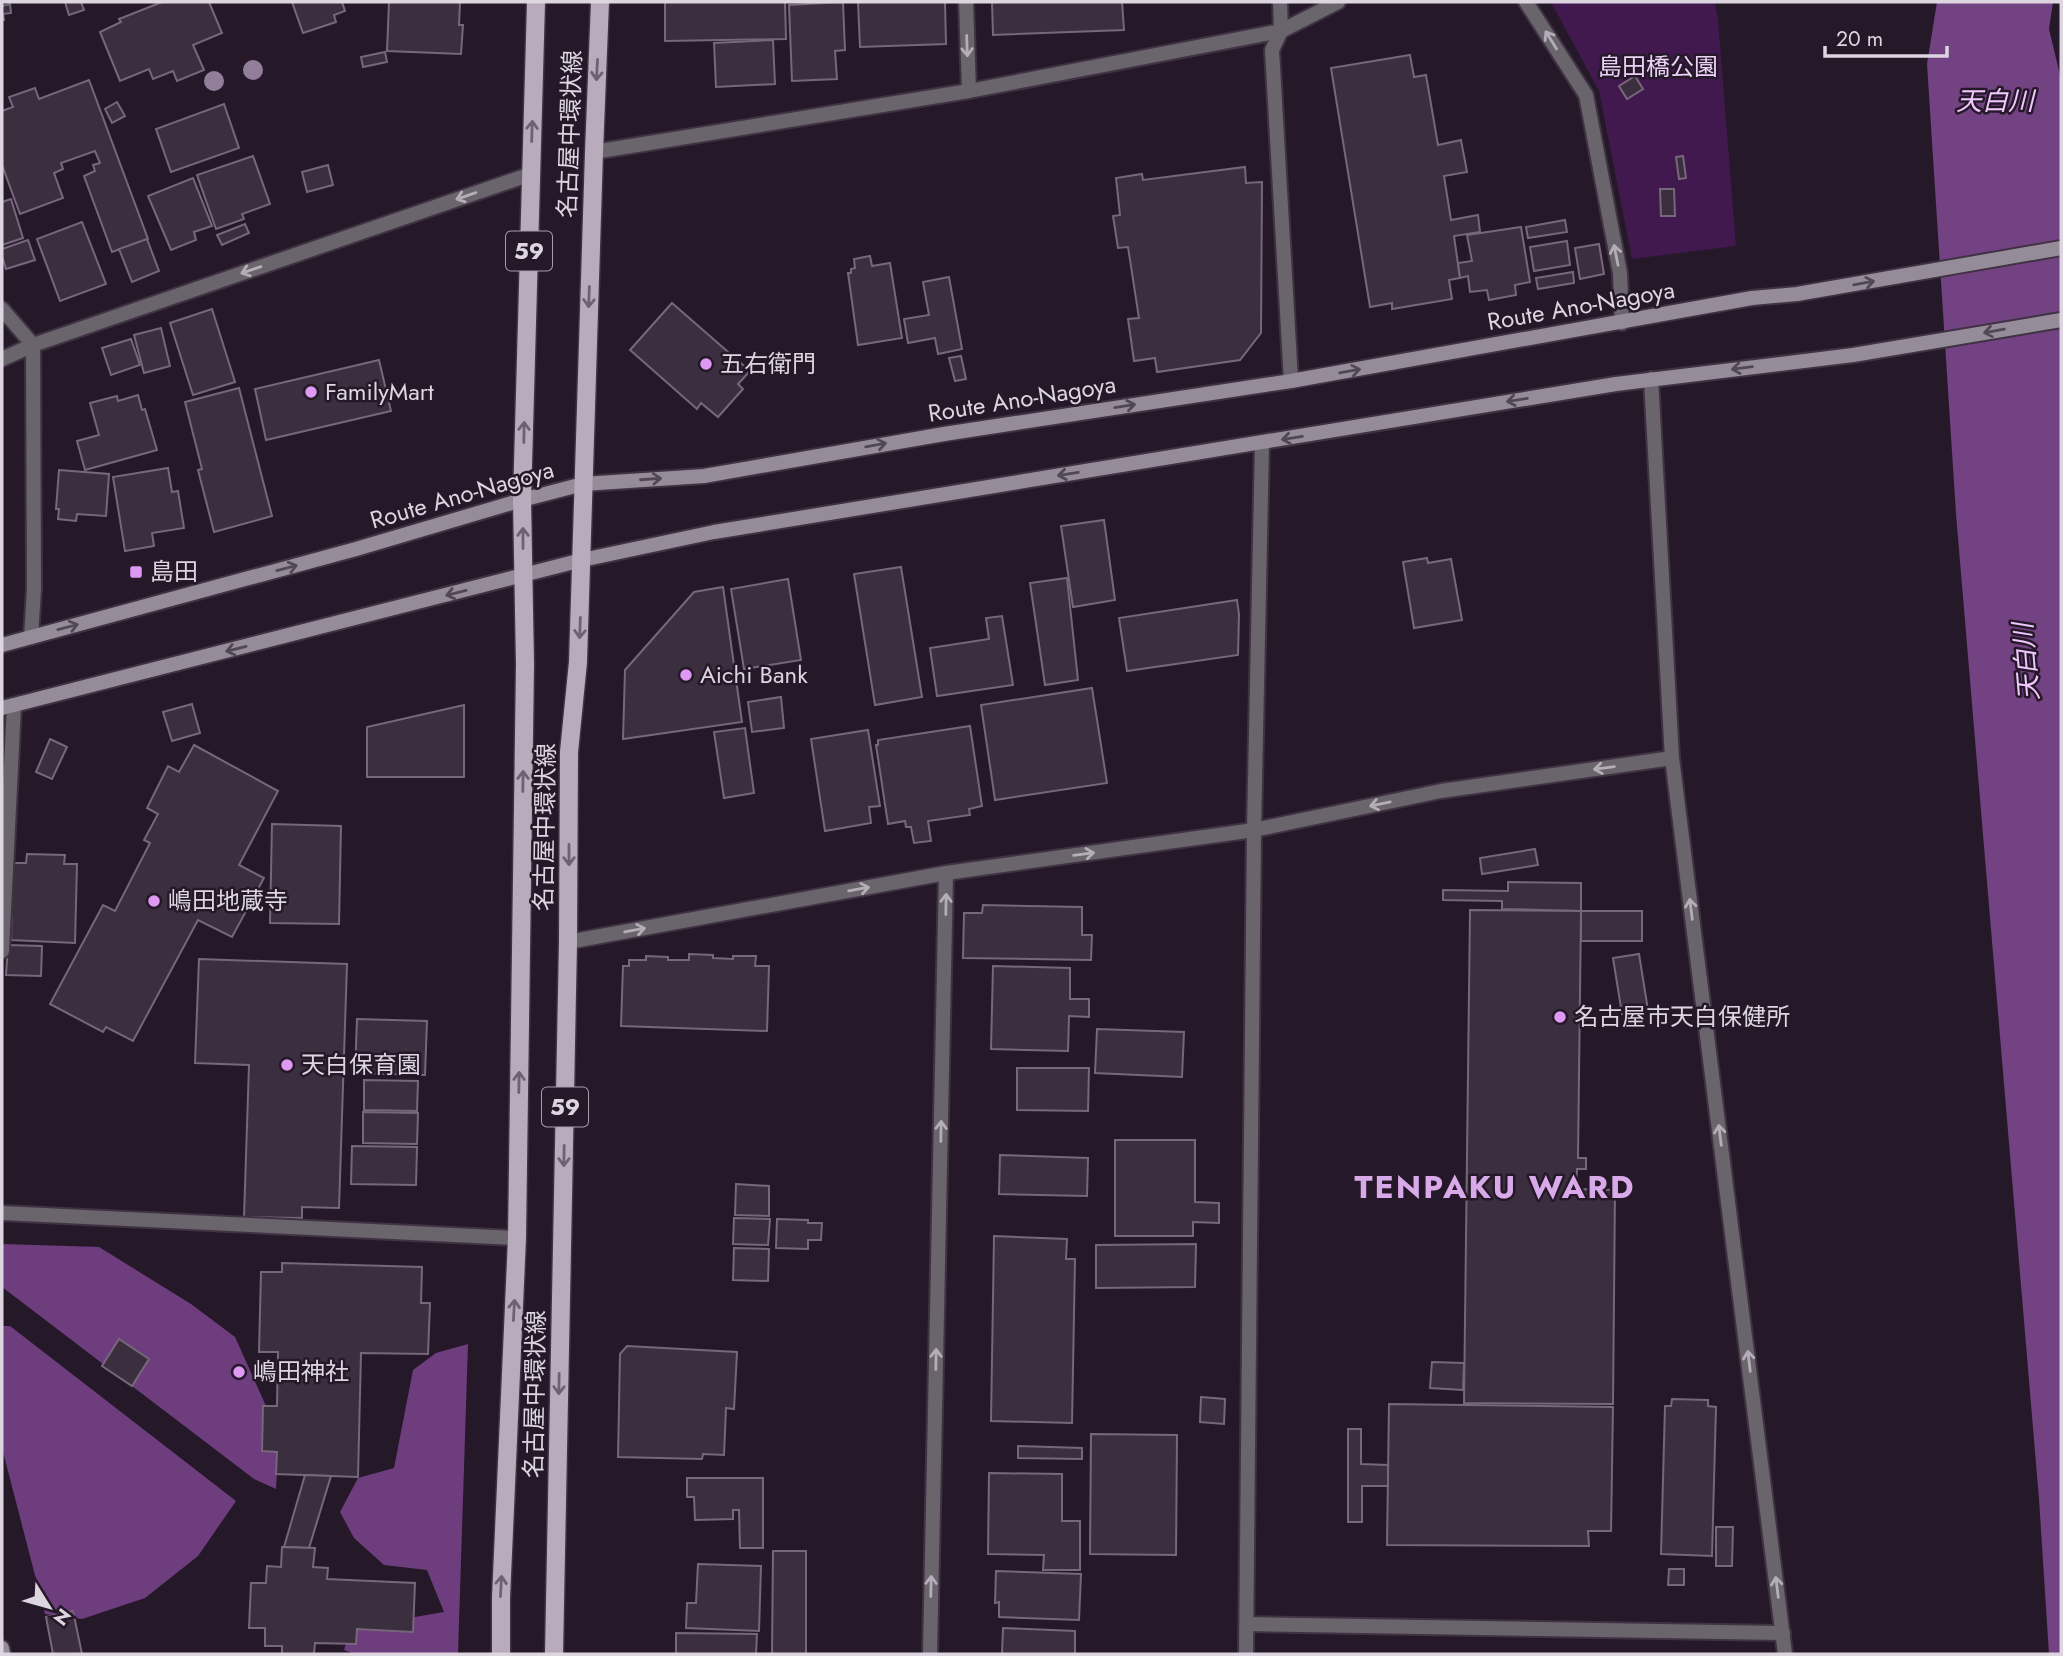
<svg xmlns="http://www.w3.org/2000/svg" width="2063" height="1656" font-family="Jost,'Noto Sans JP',sans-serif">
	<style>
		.green { fill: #41194e }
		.forest { fill: #6d3d7d }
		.water { fill: #724282 }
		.building { fill: #3b2e3f; stroke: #76677a; stroke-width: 2 }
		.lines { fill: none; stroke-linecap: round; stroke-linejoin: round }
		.street-casing { stroke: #3f3343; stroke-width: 18 }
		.secondary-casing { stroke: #3f3343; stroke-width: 18 }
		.primary-casing { stroke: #3f3343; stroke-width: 21 }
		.street { stroke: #6a646c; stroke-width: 14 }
		.secondary { stroke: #968c99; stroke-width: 14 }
		.primary { stroke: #b8abbc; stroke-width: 18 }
		.tree { fill: #927e9a }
		.oneway { stroke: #b5adb7 }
		.oneway2 { stroke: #6e6272 }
		.oneway3 { stroke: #524756 }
		.poi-dot { fill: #dd99f3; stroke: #251929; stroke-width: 2.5 }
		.labels { text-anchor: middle; stroke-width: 5; stroke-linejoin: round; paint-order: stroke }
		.shield { fill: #251929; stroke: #a69da9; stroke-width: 2 }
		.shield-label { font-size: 23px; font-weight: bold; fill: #ddd5e0 }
		.park-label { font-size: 24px; fill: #ecd1f6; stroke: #251929 }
		.street-label { font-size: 24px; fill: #ddd5e0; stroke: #251929 }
		.poi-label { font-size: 24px; fill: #ddd5e0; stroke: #251929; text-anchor: start }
		.water-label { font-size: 26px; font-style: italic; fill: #f0c7fe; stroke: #251929 }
		.district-label { font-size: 32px; font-weight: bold; letter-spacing: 2px; fill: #d9aae9; stroke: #251929 }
	</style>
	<rect width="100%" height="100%" fill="#251929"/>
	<!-- green -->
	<polygon class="green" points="1551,2 1715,2 1718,20 1736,246 1632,259 1599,91"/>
	<!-- forest -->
	<g class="forest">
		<polygon points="2,1244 99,1247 191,1304 235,1337 279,1435 276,1489 254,1479 2,1287"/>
		<polygon points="2,1326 10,1326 236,1501 198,1556 145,1598 82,1619 45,1614 2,1448"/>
		<polygon points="468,1344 458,1654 355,1654 344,1650 351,1628 444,1612 427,1570 384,1565 354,1538 340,1512 358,1478 394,1468 413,1370 436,1353"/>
	</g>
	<!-- water -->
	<polygon class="water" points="1937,2 2053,2 2049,29 2060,75 2061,1654 2049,1654 2039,1499 1956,514 1927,64"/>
	<!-- building -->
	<g class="building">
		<polygon points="65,2 81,2 84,10 69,15"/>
		<polygon points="162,2 209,2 222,33 193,45 204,70 177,81 173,71 153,79 149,69 120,81 100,32 121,22 119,19"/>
		<polygon points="292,2 342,2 345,11 334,15 336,22 303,33"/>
		<polygon points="389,2 460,2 459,25 463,25 461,54 387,51"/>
		<polygon points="665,2 785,2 786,39 665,41"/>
		<polygon points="843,2 845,50 835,51 837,79 792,81 789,5"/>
		<polygon points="858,2 945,2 946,44 860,47"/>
		<polygon points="992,2 1122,2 1124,30 993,35"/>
		<polygon points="10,4 11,13 3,14 4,20 2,20 2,6"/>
		<polygon points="773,40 775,84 716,87 714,43"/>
		<polygon points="385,52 387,62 363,67 361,57"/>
		<polygon points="1410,55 1414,77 1426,75 1438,145 1461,140 1467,172 1444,176 1451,220 1478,215 1480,232 1454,236 1460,278 1449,280 1452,299 1392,309 1392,303 1370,307 1331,68"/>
		<polygon points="1635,76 1643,89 1627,99 1619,86"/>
		<polygon points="89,80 148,239 112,252 84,176 95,171 93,165 100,163 95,151 61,163 63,169 54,173 63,198 20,214 2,165 2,111 13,107 9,97 35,88 39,99"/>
		<polygon points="117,102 125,116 112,123 105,109"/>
		<polygon points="224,104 239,148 171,172 156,129"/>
		<polygon points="253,156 270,204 242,214 244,219 216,229 197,175"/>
		<polygon points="1683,156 1686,178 1679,179 1676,157"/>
		<polygon points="328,165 333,185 307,192 302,172"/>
		<polygon points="1245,167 1246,183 1262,182 1261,333 1240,360 1157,372 1155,358 1134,361 1128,319 1139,318 1128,247 1118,248 1113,216 1120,215 1116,178 1142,174 1143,180"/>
		<polygon points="193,178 212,226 194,232 196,240 171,250 148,196"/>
		<polygon points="1660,189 1674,189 1675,216 1661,216"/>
		<polygon points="11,199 23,238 2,245 2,202"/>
		<polygon points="1565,220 1567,232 1528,238 1526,227"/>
		<polygon points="82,222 106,284 60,301 37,239"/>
		<polygon points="245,224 249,233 222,245 217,235"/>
		<polygon points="1521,227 1530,282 1515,285 1516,295 1489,300 1487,290 1470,292 1468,276 1460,278 1458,263 1472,261 1467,235"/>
		<polygon points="147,239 159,271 132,282 119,249"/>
		<polygon points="28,240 35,260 6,269 2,256 2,249"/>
		<polygon points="1567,241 1570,265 1534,271 1530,247"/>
		<polygon points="1599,244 1604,274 1580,279 1575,248"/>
		<polygon points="870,256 872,266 890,263 902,338 858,345 848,273 851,273 851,269 855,268 854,259"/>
		<polygon points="1573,272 1574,283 1538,289 1536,278"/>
		<polygon points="949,277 962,349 938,354 935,338 908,343 904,319 929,315 923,282"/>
		<polygon points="672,303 750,371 738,384 743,389 718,417 701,403 697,409 630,350"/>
		<polygon points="212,309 235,382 193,395 170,323"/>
		<polygon points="161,328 170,366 144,373 134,335"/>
		<polygon points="131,339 140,365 111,375 102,348"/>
		<polygon points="961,356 966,379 955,381 949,358"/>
		<polygon points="379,360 391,411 266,440 255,389"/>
		<polygon points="239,388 272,516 214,532 198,470 202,469 185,402"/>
		<polygon points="138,395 142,410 145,409 157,450 85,470 77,441 99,435 90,403 117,396 118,401"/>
		<polygon points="168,468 172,492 178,491 184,528 152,533 154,546 125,551 113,477"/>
		<polygon points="59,470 109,474 106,516 77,514 76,521 58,519 59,509 56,509"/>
		<polygon points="1104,520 1115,600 1073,607 1061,526"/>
		<polygon points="1427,558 1428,563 1451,559 1462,620 1414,628 1403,562"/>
		<polygon points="901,567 922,697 875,705 854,574"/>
		<polygon points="1067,578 1078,680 1045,685 1030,583"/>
		<polygon points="788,579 801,660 744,669 731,589"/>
		<polygon points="723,587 742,722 623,739 625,670 694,592"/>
		<polygon points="1237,600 1239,614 1238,655 1127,671 1119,618"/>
		<polygon points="1002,616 1013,685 937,696 930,648 989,639 986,618"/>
		<polygon points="1092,688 1107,783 995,800 981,705"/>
		<polygon points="781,697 784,728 752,732 748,702"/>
		<polygon points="192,704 200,733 172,741 163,712"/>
		<polygon points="464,705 464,777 367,777 367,727"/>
		<polygon points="970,726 982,806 969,809 970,815 928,821 931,841 914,843 911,827 906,827 905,821 888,824 876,745 878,745 878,740"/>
		<polygon points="745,728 754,793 724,798 714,732"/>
		<polygon points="868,730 880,806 869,807 871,823 825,831 811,739"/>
		<polygon points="50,739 67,747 52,779 36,772"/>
		<polygon points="194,745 278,791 239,865 264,878 232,937 198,920 133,1041 106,1027 103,1032 50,1004 103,905 115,911 150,843 144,840 158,814 147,808 168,766 179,772"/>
		<polygon points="272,824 341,826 339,924 270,923"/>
		<polygon points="1535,849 1538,865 1482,874 1480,858"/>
		<polygon points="27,854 65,855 64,864 77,864 75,943 11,940 13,863 26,863"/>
		<polygon points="1508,882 1581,883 1581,911 1502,909 1502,901 1443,900 1443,890 1508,891"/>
		<polygon points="983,905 1082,907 1082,935 1092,935 1091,960 963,958 964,913 982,913"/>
		<polygon points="1470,910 1581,911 1578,1158 1586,1158 1586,1169 1577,1169 1576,1189 1615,1190 1613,1404 1464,1403"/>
		<rect x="1581" y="911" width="61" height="30"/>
		<polygon points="8,945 42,946 41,976 6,975"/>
		<polygon points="689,954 713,955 713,958 733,959 733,956 756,956 755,966 769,966 767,1031 621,1026 623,966 629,966 629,960 646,960 646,956 668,957 668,960 689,960"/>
		<polygon points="1639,954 1648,1010 1622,1014 1613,958"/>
		<polygon points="199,959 347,964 339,1208 302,1207 302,1218 244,1217 249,1065 195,1063"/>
		<polygon points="993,966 1070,968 1070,999 1089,999 1089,1017 1069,1016 1068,1051 991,1049"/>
		<polygon points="357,1019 427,1021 425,1075 355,1073"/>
		<polygon points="1097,1029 1184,1032 1182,1077 1095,1073"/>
		<polygon points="1017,1068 1089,1068 1088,1111 1017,1110"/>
		<polygon points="364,1080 418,1081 417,1111 364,1110"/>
		<polygon points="363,1112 418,1113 417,1144 363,1143"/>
		<polygon points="1115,1140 1195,1140 1195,1202 1219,1203 1219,1223 1193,1222 1193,1236 1115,1236"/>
		<polygon points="352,1146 417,1147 416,1185 351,1184"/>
		<polygon points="1000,1155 1088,1158 1087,1196 999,1194"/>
		<polygon points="736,1184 769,1186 769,1216 735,1215"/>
		<polygon points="734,1218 770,1219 768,1245 733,1244"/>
		<polygon points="777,1219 808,1220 808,1223 822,1223 821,1240 808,1240 808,1249 776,1248"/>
		<polygon points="994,1236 1067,1239 1066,1259 1075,1259 1072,1423 991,1421"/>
		<polygon points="1196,1244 1195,1287 1096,1288 1096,1245"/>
		<polygon points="734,1248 769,1249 768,1281 733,1280"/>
		<polygon points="282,1263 422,1267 421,1303 430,1303 428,1354 361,1353 358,1477 276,1474 277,1452 262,1451 263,1406 277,1406 278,1352 259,1352 261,1272 282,1272"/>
		<polygon points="119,1339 149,1359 132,1386 102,1366"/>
		<polygon points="627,1346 737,1352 734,1409 726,1408 724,1455 703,1454 702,1459 618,1457 620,1354"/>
		<polygon points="1432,1362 1464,1363 1463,1390 1430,1388"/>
		<polygon points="1201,1397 1225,1399 1224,1424 1200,1422"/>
		<polygon points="1672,1399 1708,1400 1708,1406 1716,1407 1712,1556 1661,1554 1665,1406 1671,1406"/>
		<polygon points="1389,1404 1613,1407 1611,1531 1588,1531 1589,1546 1387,1545"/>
		<polygon points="1348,1429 1361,1429 1361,1464 1388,1465 1388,1486 1362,1486 1362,1522 1348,1522"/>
		<polygon points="1091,1434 1177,1435 1176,1555 1090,1554"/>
		<polygon points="1018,1446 1082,1448 1082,1459 1018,1458"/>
		<polygon points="989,1473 1062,1474 1062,1521 1080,1521 1080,1570 1043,1570 1044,1555 988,1554"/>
		<polygon points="305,1475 331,1476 309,1548 284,1547"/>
		<polygon points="687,1478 763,1478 763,1548 740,1548 739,1510 733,1510 733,1519 695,1520 694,1497 687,1497"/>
		<polygon points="1716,1527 1733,1527 1732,1566 1716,1566"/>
		<polygon points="282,1547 315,1548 313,1567 328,1568 327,1579 415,1583 413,1632 357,1629 356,1644 315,1643 314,1654 282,1654 282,1646 265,1646 265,1628 249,1628 251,1583 266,1583 267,1566 281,1567"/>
		<polygon points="773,1551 806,1551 806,1654 772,1654"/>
		<polygon points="698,1564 761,1566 759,1631 686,1628 687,1603 696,1603"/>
		<polygon points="1669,1569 1684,1569 1684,1585 1668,1585"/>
		<polygon points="996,1571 1081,1574 1079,1620 999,1617 999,1602 995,1603"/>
		<polygon points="73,1611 82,1654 53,1654 46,1617"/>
		<polygon points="1003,1628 1075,1631 1075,1654 1002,1654"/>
		<polygon points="676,1633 757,1634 756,1654 676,1654"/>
	</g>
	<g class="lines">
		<!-- street casing -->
		<g class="street-casing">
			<g id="street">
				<polyline points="966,2 969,91"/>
				<polyline points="1280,2 1281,31 1272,50 1291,381"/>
				<polyline points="1526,2 1586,95 1620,273 1622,323"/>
				<polyline points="594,152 969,91 1281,31 1338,2"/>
				<polyline points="2,309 33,345 34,589 31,637"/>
				<polyline points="2,359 33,345 531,174"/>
				<polyline points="1651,379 1672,758 1785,1654"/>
				<polyline points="568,942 946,873 1254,830 1441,791 1672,758"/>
				<polyline points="2,951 14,705"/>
				<polyline points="2,1213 517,1238"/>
				<polyline points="1247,1624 1783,1633"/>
				<polyline points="930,1654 946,873"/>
				<polyline points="1246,1654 1254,830 1262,443"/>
			</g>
		</g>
		<!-- secondary casing -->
		<g class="secondary-casing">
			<g id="secondary">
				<polyline points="2,645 356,549 522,500 583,484 704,476 944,434 1291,381 1752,298 1797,294 2061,248"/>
				<polyline points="2,708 582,560 714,532 1616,384 1853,355 2061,320"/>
				<polyline points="2,1648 3,1654"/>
			</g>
		</g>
		<!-- primary casing -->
		<g class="primary-casing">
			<g id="primary">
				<polyline points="501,1654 501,1598 517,1238 525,664 522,500 536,2"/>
				<polyline points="554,1654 568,942 569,752 578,662 594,152 600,2"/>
			</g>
		</g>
		<!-- street -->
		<use href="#street" class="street"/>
		<!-- secondary -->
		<use href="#secondary" class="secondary"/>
		<!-- primary -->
		<use href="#primary" class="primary"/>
	</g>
	<!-- trees -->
	<g class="tree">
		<circle cx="253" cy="70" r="10"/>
		<circle cx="214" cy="81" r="10"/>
	</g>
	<!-- one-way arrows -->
	<defs><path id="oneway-shaft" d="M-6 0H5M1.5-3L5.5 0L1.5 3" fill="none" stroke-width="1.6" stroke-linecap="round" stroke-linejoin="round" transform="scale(1.75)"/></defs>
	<g class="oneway">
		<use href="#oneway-shaft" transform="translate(1551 40) rotate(-122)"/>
		<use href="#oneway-shaft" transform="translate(967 46) rotate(88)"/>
		<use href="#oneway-shaft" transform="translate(466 196) rotate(161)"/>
		<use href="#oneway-shaft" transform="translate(1616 255) rotate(-101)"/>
		<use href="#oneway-shaft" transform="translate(251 270) rotate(161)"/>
		<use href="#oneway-shaft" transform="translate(1604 768) rotate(172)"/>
		<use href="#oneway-shaft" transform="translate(1380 804) rotate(168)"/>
		<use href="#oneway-shaft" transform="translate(1084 854) rotate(-8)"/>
		<use href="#oneway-shaft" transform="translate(859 889) rotate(-10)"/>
		<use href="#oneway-shaft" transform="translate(946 904) rotate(-89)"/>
		<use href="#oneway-shaft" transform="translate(1691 909) rotate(-97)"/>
		<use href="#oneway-shaft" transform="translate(635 930) rotate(-10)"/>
		<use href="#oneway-shaft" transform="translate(941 1131) rotate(-89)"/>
		<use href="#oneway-shaft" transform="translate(1720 1135) rotate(-97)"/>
		<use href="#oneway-shaft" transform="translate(936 1359) rotate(-89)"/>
		<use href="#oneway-shaft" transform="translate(1749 1361) rotate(-97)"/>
		<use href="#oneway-shaft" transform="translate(931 1586) rotate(-89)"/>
		<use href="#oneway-shaft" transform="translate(1777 1587) rotate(-97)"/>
	</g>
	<g class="oneway2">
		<use href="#oneway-shaft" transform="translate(597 70) rotate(93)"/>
		<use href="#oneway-shaft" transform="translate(532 131) rotate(-88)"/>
		<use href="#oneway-shaft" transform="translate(589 297) rotate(92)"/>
		<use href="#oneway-shaft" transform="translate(524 432) rotate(-89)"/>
		<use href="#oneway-shaft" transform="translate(523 538) rotate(-90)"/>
		<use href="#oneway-shaft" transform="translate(580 628) rotate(92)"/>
		<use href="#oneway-shaft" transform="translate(523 781) rotate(-89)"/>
		<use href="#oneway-shaft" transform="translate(569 855) rotate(90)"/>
		<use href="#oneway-shaft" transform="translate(519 1082) rotate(-89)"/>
		<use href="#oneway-shaft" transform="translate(564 1156) rotate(91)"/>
		<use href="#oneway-shaft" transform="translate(514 1310) rotate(-87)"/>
		<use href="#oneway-shaft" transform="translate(559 1384) rotate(91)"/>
		<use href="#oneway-shaft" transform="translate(501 1586) rotate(-87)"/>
	</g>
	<g class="oneway3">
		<use href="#oneway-shaft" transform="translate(1864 283) rotate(-10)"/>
		<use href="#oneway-shaft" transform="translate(1994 331) rotate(170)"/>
		<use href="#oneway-shaft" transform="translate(1742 368) rotate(173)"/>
		<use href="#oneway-shaft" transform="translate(1350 371) rotate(-10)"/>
		<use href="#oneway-shaft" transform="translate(1517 400) rotate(171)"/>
		<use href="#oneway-shaft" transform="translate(1125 406) rotate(-9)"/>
		<use href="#oneway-shaft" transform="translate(1292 438) rotate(171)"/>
		<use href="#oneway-shaft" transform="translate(876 445) rotate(-10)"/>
		<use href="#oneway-shaft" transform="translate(1068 474) rotate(171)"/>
		<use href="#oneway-shaft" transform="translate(651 479) rotate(-4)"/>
		<use href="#oneway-shaft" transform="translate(287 568) rotate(-15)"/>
		<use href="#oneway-shaft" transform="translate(456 593) rotate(166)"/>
		<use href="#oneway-shaft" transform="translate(68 627) rotate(-15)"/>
		<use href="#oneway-shaft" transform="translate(236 649) rotate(166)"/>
	</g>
	<!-- markers -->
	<g class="poi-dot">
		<circle cx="706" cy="364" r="7"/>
		<circle cx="311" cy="392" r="7"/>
		<rect x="129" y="565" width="14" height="14" rx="3.5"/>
		<circle cx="686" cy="675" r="7"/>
		<circle cx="154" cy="901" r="7"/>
		<circle cx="1560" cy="1017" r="7"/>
		<circle cx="287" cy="1065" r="7"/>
		<circle cx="239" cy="1372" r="7"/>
	</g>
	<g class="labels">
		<!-- shield labels -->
		<g class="shield">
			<rect x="506" y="231.5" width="46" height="39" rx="5"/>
			<rect x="542" y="1087.5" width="46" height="39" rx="5"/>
		</g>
		<g class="shield-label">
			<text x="529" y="259">59</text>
			<text x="565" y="1115">59</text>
		</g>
		<!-- park labels -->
		<g class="park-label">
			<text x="1658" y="75">島田橋公園</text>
		</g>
		<!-- street labels -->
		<g class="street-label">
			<text transform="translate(570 134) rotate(-88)" y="8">名古屋中環状線</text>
			<text transform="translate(1581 306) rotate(-10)" y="8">Route Ano-Nagoya</text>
			<text transform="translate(1022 399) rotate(-9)" y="8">Route Ano-Nagoya</text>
			<text transform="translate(462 495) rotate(-16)" y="8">Route Ano-Nagoya</text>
			<text transform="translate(545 827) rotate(-89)" y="8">名古屋中環状線</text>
			<text transform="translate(535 1394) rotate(-89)" y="8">名古屋中環状線</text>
		</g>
		<!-- poi labels -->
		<g class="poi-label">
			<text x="720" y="372">五右衛門</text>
			<text x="325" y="400">FamilyMart</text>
			<text x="150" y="580">島田</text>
			<text x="700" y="683">Aichi Bank</text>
			<text x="168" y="909">嶋田地蔵寺</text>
			<text x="1574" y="1025">名古屋市天白保健所</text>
			<text x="301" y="1073">天白保育園</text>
			<text x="253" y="1380">嶋田神社</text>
		</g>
		<!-- water labels -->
		<g class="water-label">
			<text x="1995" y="110">天白川</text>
			<text transform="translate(2026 662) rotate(-95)" y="9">天白川</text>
		</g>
		<!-- district labels -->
		<g class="district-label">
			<text x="1495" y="1198">TENPAKU WARD</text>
		</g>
	</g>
	<!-- border -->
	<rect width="2063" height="1656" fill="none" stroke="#ddd5e0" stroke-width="7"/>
	<!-- north arrow -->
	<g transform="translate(49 1607) rotate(127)" stroke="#251929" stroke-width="5" paint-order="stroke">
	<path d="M0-5L12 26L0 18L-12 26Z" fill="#ddd5e0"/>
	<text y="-10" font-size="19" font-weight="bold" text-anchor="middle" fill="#ddd5e0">N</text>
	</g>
	<!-- scale -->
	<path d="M1825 46v10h122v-10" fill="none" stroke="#ddd5e0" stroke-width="3.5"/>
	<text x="1836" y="46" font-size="21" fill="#ddd5e0" stroke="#251929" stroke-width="5" paint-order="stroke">20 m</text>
</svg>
